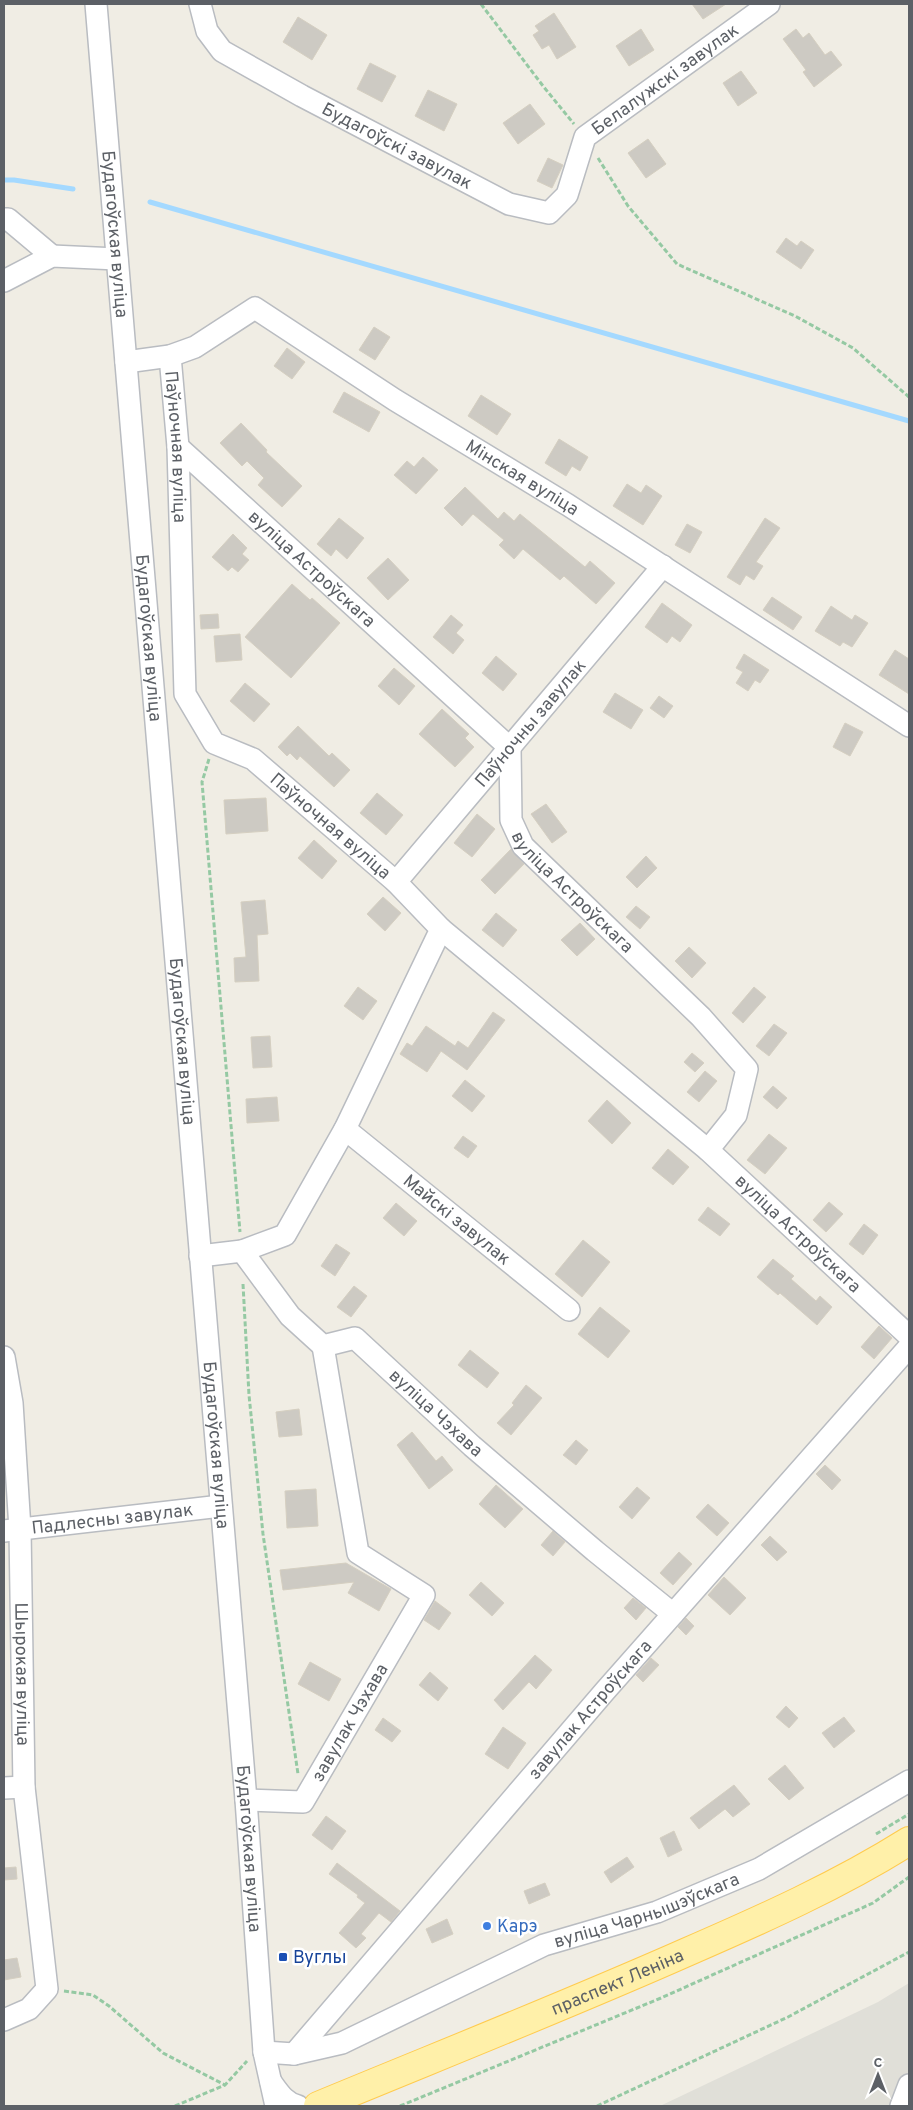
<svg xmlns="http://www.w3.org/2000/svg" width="913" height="2110" font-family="Overpass,sans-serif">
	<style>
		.industrial { fill: #e0dfd8 }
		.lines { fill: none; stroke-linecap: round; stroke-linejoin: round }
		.stream { stroke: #a4d9ff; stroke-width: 5 }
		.building { fill: #cdcac3; stroke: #d5cfc1 }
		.minor-casing { stroke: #b9bcc1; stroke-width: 24 }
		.major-casing { stroke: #ffcb4e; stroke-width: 30 }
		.path { stroke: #95c9a3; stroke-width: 3; stroke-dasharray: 5 2.5; stroke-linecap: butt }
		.minor { stroke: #fff; stroke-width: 21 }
		.major { stroke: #fff0a9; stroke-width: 28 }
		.shop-dot { fill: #3f7fe0; stroke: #fff; stroke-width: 2 }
		.transit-dot { fill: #1a4fb4; stroke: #fff; stroke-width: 2 }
		.labels { text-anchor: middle; stroke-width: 5; stroke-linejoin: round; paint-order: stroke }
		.street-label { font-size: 18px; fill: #5c6066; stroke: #fff }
		.shop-label { font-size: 18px; fill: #366cbe; stroke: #fff; text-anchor: start }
		.transit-label { font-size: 18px; fill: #164399; stroke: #fff; text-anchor: start }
	</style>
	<rect width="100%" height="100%" fill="#f0ede4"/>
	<!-- industrial -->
	<polygon class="industrial" points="909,1983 909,2106 660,2106 878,2002"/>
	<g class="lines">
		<!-- stream -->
		<g class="stream">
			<polyline points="4,180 14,180 73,189"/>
			<polyline points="150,202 909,421"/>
		</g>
	</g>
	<!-- building -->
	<g class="building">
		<polygon points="692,4 726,4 703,19"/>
		<polygon points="554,13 576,47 557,59 549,45 542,49 533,35 539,31 535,26"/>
		<polygon points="298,17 327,35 312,60 283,42"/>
		<polygon points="641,29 654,50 629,66 616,46"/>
		<polygon points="796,29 803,38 809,33 825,55 831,51 842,65 814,87 803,72 806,70 783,39"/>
		<polygon points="370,63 396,76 382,102 357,89"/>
		<polygon points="741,71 757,93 738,106 723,83"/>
		<polygon points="428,90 457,104 444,131 415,116"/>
		<polygon points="530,104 545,124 518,144 503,123"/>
		<polygon points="648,139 666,164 646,178 628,153"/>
		<polygon points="548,158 563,165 552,188 537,181"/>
		<polygon points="786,238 797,246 801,241 814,250 801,269 776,252"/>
		<polygon points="374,327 390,337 375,360 359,350"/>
		<polygon points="287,348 305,362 292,379 274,366"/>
		<polygon points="344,392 380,412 369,432 333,412"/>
		<polygon points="481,395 511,414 497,435 468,416"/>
		<polygon points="241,423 267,450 266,452 302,486 282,507 258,485 264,478 247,461 242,466 220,443"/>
		<polygon points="559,439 588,457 580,471 572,466 566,476 545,463"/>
		<polygon points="423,457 438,470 416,494 394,475 407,461 414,467"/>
		<polygon points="627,484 641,493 646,485 662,496 643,525 613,506"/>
		<polygon points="465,487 498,519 504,512 514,521 520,514 585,567 590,561 615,583 596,604 564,576 560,580 523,549 514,559 499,545 504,540 473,514 462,526 444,508"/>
		<polygon points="339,518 364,538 347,559 336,549 331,556 317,544"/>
		<polygon points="765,518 780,528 756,562 763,566 754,580 746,575 740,585 727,577"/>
		<polygon points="687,524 702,532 690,553 675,545"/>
		<polygon points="233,534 247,548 242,554 249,560 238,572 232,567 228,571 212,557"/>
		<polygon points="388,558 409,580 388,600 367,578"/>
		<polygon points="292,584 310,600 312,598 340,623 291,678 245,637"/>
		<polygon points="772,597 802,617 793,630 763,610"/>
		<polygon points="662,603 692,625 680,642 672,636 667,643 645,627"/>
		<polygon points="831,606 852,620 855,615 868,623 852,647 843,642 840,646 815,631"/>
		<polygon points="218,614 219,628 201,629 200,615"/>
		<polygon points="451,615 463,625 456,633 464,640 453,654 433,637"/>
		<polygon points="240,634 242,660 216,662 214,636"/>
		<polygon points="895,650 909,659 909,694 879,675"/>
		<polygon points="744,654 769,670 760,683 755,680 748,691 736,683 743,672 736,668"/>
		<polygon points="496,656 517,674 503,691 482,673"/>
		<polygon points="394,668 415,686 399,705 378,686"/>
		<polygon points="245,683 270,704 254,722 230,701"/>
		<polygon points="615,693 643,710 631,729 603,712"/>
		<polygon points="659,696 673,706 664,718 650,708"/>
		<polygon points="442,709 469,734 465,738 474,747 455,767 419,734"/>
		<polygon points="845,723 863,732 850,756 833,747"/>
		<polygon points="298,726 329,756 332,753 350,770 334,787 300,756 297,760 290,753 287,756 278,747"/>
		<polygon points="377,793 403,815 386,835 360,813"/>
		<polygon points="266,798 268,831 226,834 224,800"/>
		<polygon points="546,804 567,832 552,843 531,814"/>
		<polygon points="477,814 495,829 472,857 454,843"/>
		<polygon points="314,840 337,861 322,879 298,858"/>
		<polygon points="511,849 524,864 495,894 481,880"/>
		<polygon points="646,856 657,868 637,888 626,877"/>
		<polygon points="383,897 401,913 385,931 367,914"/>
		<polygon points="265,900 268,934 257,935 259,981 235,982 234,958 246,957 241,902"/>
		<polygon points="636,906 650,917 640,929 626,917"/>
		<polygon points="496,913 517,930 503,947 482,930"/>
		<polygon points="580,923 595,939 577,956 561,940"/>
		<polygon points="689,947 706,963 692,978 675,961"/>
		<polygon points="358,987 377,1001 363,1020 344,1006"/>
		<polygon points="754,987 766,997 743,1023 732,1013"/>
		<polygon points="493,1012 505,1020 467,1070 441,1051 427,1072 400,1054 407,1043 412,1046 426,1026 455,1046 458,1041 468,1048"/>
		<polygon points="774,1024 787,1033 769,1056 756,1046"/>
		<polygon points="270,1036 272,1067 253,1068 251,1037"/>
		<polygon points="692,1053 704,1063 695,1072 684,1062"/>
		<polygon points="705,1071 717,1081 699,1102 687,1092"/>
		<polygon points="465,1080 485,1096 472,1112 452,1096"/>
		<polygon points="773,1086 787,1098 777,1109 763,1097"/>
		<polygon points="277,1097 279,1121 247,1123 246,1099"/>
		<polygon points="607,1100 631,1123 612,1144 588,1121"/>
		<polygon points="769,1134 787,1148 765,1174 747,1160"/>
		<polygon points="463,1136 477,1146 468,1158 454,1148"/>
		<polygon points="668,1149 689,1167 673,1185 652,1168"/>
		<polygon points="829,1202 843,1214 826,1232 813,1220"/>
		<polygon points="396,1203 417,1221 404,1236 383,1218"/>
		<polygon points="708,1207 730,1224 720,1236 698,1220"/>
		<polygon points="864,1224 878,1235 863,1255 849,1244"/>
		<polygon points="583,1240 610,1262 582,1297 555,1274"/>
		<polygon points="336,1244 350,1253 335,1276 321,1266"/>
		<polygon points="773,1259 794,1276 791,1279 816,1301 820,1296 832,1307 817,1325 780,1293 778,1295 757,1277"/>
		<polygon points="354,1286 367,1296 351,1317 337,1307"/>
		<polygon points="600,1307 630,1331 608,1358 578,1334"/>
		<polygon points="879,1326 892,1338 874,1359 861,1347"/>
		<polygon points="470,1350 499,1373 487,1388 458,1365"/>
		<polygon points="526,1385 542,1398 511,1435 497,1423 514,1405 512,1403"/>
		<polygon points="299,1409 302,1435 279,1437 276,1412"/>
		<polygon points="412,1432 436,1461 442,1456 453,1470 429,1489 397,1445"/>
		<polygon points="576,1440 588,1450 576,1465 563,1455"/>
		<polygon points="825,1465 841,1480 832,1490 816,1474"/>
		<polygon points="496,1485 523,1509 505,1528 479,1504"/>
		<polygon points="637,1487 650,1498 632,1519 619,1507"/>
		<polygon points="316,1489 318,1526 287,1528 285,1491"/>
		<polygon points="708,1504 729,1523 717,1536 696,1517"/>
		<polygon points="553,1531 565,1542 553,1556 541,1545"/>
		<polygon points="770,1536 787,1552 777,1561 761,1545"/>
		<polygon points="679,1552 692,1564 673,1585 660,1573"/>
		<polygon points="346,1563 391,1589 379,1611 348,1593 354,1582 283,1590 280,1570"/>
		<polygon points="724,1577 746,1598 730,1615 708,1595"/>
		<polygon points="481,1582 504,1603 492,1616 469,1595"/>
		<polygon points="633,1598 646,1608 636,1620 624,1608"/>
		<polygon points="435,1601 451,1613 439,1630 424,1620"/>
		<polygon points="686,1618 694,1626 686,1635 678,1627"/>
		<polygon points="535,1655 552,1670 536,1689 529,1682 503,1710 494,1700"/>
		<polygon points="651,1658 659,1665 643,1682 636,1675"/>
		<polygon points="310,1662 341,1679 329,1701 298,1684"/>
		<polygon points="430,1672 448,1688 438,1701 419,1685"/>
		<polygon points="786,1706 798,1718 789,1728 776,1717"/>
		<polygon points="844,1717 855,1731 834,1748 822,1733"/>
		<polygon points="383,1718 401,1731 392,1742 375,1730"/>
		<polygon points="503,1727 526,1743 508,1769 485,1754"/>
		<polygon points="785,1765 804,1788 789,1800 768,1779"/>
		<polygon points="734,1785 750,1804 733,1817 725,1809 699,1829 690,1818"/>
		<polygon points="326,1816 346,1831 332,1850 312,1835"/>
		<polygon points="674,1831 682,1850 668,1857 660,1838"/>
		<polygon points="627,1857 634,1867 611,1883 604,1872"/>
		<polygon points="337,1863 400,1911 391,1922 379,1913 361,1934 366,1938 356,1948 339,1933 365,1903 357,1897 358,1895 329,1874"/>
		<polygon points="16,1867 17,1879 4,1880 4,1868"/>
		<polygon points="545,1883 550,1895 529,1904 524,1891"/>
		<polygon points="447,1919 453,1934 432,1943 426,1929"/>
		<polygon points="17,1958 21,1977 4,1980 4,1960"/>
	</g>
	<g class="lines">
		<!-- minor casing -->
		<g class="minor-casing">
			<g id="minor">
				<path id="s1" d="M96,4L246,1800L264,2052L276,2106"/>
				<path id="s2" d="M200,4L207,31L222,51L302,96L509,204L549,213L567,195L585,137L769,4"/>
				<polyline points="4,219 8,219 52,256"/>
				<polyline points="4,281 52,256 117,259"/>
				<path id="s3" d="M170,356L178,447L185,694L214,743L253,759L396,882L441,929L345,1129L285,1235L242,1251"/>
				<path id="s4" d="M126,362L170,356L195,347L255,308L395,400L568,505L909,726"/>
				<path id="s5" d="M178,447L510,748L511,820L523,846L701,1017L747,1069L736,1115L708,1150L909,1336"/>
				<path id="s6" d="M396,882L663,566"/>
				<polyline points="441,929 708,1150"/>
				<path id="s7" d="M345,1129L569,1310"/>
				<path id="s8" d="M200,1256L242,1251L290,1316L323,1346L355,1338L472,1446L595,1551L673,1614"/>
				<path id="s9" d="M4,1357L12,1403L20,1529L24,1787L47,1989L29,2009L4,2020"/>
				<path id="s10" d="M4,1531L221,1506"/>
				<polyline points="4,1788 24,1787"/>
				<path id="s11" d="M246,1800L303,1802L424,1595L358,1553L323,1346"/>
				<path id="s12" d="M264,2052L294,2054L605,1691L909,1347"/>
				<path id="s13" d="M294,2054L342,2043L544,1945L657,1912L759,1869L909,1781"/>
				<path d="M271,2082C279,2093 285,2103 298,2106"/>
				<polyline points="901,2106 909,2085"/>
			</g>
		</g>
		<!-- major casing -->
		<g class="major-casing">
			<g id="major">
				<path id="s14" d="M318,2106C441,2055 565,2006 687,1952C763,1919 839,1885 909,1841"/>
			</g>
		</g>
		<!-- path -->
		<g class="path">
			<polyline points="481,4 543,86 574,124"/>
			<polyline points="598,158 628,206 677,264 795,316 853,348 909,397"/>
			<polyline points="209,759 202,782 240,1232"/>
			<polyline points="243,1284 249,1395 263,1534 298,1774"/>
			<polyline points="876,1834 909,1814"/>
			<polyline points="64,1991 93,1995 109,2006 163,2053 225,2085"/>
			<polyline points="175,2106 225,2085 247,2061"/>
			<polyline points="400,2106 661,1998 873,1903 909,1877"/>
			<polyline points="597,2106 788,2017 909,1952"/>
		</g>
		<!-- minor -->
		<use href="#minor" class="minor"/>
		<!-- major -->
		<use href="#major" class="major"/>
	</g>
	<!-- markers -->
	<circle class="shop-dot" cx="487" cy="1926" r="5"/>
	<rect class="transit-dot" x="278" y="1952" width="10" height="10" rx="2.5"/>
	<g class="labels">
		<!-- street labels -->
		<g class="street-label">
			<text dy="6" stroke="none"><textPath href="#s2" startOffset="604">Белалужскі завулак</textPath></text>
			<text dy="6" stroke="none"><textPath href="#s2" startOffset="252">Будагоўскі завулак</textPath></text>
			<text dy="6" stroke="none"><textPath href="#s1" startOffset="231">Будагоўская вуліца</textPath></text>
			<text dy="6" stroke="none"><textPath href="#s3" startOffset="91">Паўночная вуліца</textPath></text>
			<text dy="6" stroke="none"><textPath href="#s4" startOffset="459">Мінская вуліца</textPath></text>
			<text dy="6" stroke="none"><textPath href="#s5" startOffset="181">вуліца Астроўскага</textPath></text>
			<text dy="6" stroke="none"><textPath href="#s1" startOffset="636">Будагоўская вуліца</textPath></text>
			<text dy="6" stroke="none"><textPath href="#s6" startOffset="208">Паўночны завулак</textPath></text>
			<text dy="6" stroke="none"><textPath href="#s3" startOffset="540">Паўночная вуліца</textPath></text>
			<text dy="6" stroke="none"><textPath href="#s5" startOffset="616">вуліца Астроўскага</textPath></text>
			<text dy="6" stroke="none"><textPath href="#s1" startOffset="1041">Будагоўская вуліца</textPath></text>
			<text dy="6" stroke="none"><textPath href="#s7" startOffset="144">Майскі завулак</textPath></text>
			<text dy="6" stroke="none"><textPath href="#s5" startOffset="1080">вуліца Астроўскага</textPath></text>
			<text dy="6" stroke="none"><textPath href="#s8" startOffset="311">вуліца Чэхава</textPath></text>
			<text dy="6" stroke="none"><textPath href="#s1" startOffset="1446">Будагоўская вуліца</textPath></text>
			<text dy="6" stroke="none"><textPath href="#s10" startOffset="109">Падлесны завулак</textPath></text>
			<text dy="6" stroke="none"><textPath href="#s9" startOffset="318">Шырокая вуліца</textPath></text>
			<text dy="6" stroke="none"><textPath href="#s12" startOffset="484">завулак Астроўскага</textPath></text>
			<text dy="6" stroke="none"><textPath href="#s11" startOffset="149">завулак Чэхава</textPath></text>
			<text dy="6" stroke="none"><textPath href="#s1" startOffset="1851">Будагоўская вуліца</textPath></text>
			<text dy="6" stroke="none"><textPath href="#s13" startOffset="382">вуліца Чарнышэўскага</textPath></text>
			<text dy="6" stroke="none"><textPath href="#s14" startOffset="324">праспект Леніна</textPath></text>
		</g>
		<!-- shop labels -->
		<g class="shop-label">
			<text x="497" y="1932">Карэ</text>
		</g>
		<!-- transit labels -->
		<g class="transit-label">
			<text x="293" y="1963">Вуглы</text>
		</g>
	</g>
	<!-- border -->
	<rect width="913" height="2110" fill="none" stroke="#5c6066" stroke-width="10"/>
	<!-- north arrow -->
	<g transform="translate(878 2075)" stroke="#ffffff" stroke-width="4" paint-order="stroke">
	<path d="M0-4L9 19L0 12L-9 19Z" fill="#5c6066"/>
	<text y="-8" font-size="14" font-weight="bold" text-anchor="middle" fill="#5c6066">С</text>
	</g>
</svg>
